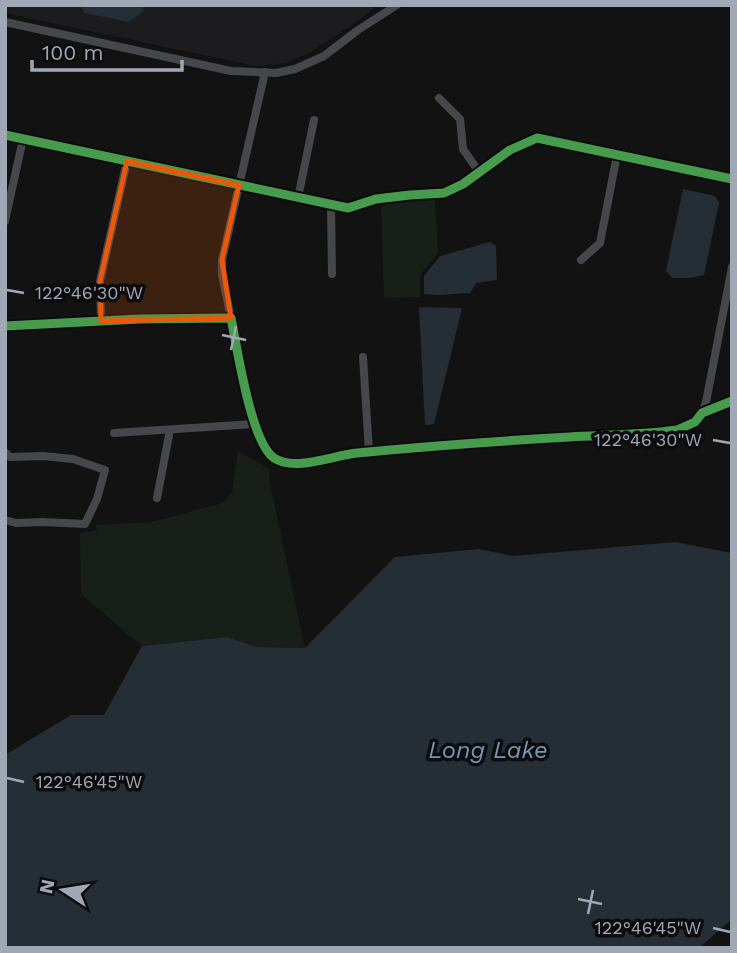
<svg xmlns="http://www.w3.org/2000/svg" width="737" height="953" font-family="'Work Sans',sans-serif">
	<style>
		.built { fill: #1c1c1e }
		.green { fill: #181f19 }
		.water { fill: #252e34 }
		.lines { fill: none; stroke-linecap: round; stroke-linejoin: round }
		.street { stroke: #46474b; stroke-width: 8 }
		.cycleway-casing { stroke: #0c0c0e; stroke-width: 13 }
		.cycleway { stroke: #469c4c; stroke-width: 9 }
		.marked { fill: #e8590c; fill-opacity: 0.2; stroke: #e8590c; stroke-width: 5; stroke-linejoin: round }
		.ticks { fill: none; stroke: #a1a8b5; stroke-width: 2.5 }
		.labels { text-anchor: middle; stroke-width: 7; stroke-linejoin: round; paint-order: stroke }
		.water-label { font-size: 24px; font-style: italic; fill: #7498b4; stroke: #0c0c0e }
		.ticks-label { font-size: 18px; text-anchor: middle; fill: #a1a8b5; stroke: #0c0c0e; stroke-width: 7; stroke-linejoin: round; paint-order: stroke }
	</style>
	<rect width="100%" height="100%" fill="#121212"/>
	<!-- built -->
	<polygon class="built" points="5,5 378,5 355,23 311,52 286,63 255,66 5,13"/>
	<!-- green -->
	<g class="green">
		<polygon points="435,199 438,253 420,275 420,297 384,298 381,202 392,200"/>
		<polygon points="238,451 269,469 270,484 305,648 257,647 227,637 142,646 81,594 80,533 97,530 96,525 151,522 223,503 232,493"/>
	</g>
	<!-- water -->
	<g class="water">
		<polygon points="79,5 144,5 142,12 129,22 85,13"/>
		<polygon points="683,189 715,196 719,203 704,275 690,278 672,278 666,271"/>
		<polygon points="490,242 496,246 497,280 476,283 470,293 438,295 424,294 424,276 440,256"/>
		<polygon points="419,307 462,308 434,424 425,425"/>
		<polygon points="675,542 732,553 732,919 699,948 5,948 5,755 71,715 104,715 142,646 227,637 257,647 305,648 395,557 479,549 513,556"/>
	</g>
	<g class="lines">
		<!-- street -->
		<g class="street">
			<polyline points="5,22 231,71 276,73 295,69 324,56 358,30 397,5"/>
			<polyline points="439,98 460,119 463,149 479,172"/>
			<polyline points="5,135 348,208 376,199 410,195 444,193 463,184 510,150 537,138 732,179"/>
			<polyline points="298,198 314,120"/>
			<polyline points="331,205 332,274"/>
			<polyline points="5,221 23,139"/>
			<polyline points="581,260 600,243 617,155"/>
			<polyline points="231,318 222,275 222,260 265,72"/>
			<polyline points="101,321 100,281 127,161"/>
			<path d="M5,326L140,319L231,318C237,347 251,443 274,458C295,472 334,455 357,453C428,446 499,441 570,437C606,435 642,435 677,430L695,422L702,413L732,401"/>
			<polyline points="363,357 369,452"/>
			<polyline points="702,413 706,402 732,267"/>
			<polyline points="114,433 254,424"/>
			<polyline points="5,452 10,457 44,456 73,459 105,470 97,499 85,524 43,522 16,523 5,520"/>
			<polyline points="157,498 170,430"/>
		</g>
		<!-- cycleway casing -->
		<g class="cycleway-casing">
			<g id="cycleway">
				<polyline points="5,135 348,208 376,199 410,195 444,193 463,184 510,150 537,138 732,179"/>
				<path d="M5,326L140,319L231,318C237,347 251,443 274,458C295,472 334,455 357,453C428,446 499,441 570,437C606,435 642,435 677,430L695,422L702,413L732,401"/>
			</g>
		</g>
		<!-- cycleway -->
		<use href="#cycleway" class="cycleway"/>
	</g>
	<!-- marked area -->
	<path class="marked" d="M127,161L239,185L222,260L231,318L101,321L100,281Z"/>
	<!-- ticks -->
	<path class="ticks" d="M7,290L24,293M222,335L246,340M231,350L236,326M713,440L730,443M7,778L24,782M578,899L602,904M588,914L593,890M713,928L730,932"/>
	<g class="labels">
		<!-- water labels -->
		<g class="water-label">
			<text x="488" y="758">Long Lake</text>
		</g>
	</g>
	<g class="ticks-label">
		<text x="89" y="299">122°46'30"W</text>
		<text x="648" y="446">122°46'30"W</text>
		<text x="89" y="788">122°46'45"W</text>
		<text x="648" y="934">122°46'45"W</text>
	</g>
	<!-- border -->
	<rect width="737" height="953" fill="none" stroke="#a1a8b5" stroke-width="14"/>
	<!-- north arrow -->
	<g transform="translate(63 890) rotate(282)" stroke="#0c0c0e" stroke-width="5" paint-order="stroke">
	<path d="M0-5L12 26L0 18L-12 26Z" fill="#a1a8b5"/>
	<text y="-10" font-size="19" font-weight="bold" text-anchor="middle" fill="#a1a8b5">N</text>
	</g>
	<!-- scale -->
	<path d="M32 60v10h150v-10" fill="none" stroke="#a1a8b5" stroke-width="3.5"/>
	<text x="42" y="60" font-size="21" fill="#a1a8b5" stroke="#0c0c0e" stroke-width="5" paint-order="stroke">100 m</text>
</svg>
